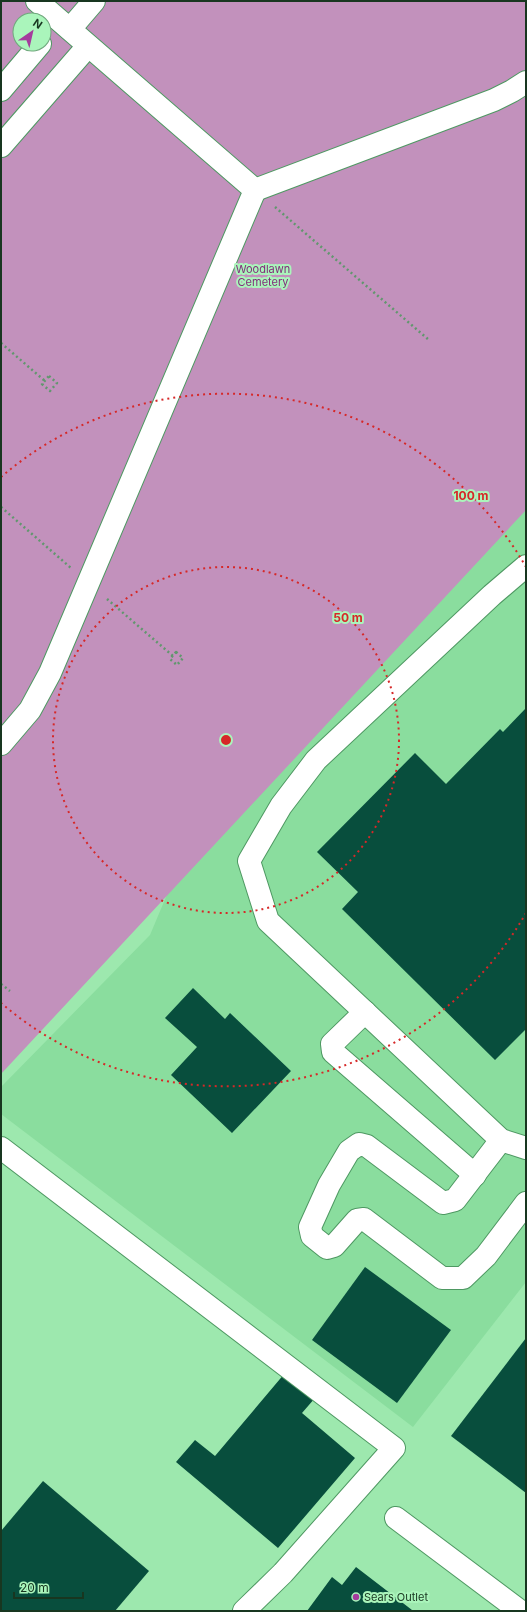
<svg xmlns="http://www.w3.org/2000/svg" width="527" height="1612" font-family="Inter,sans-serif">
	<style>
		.built { fill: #8add9e }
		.green { fill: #c291bc; fill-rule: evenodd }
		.building { fill: #084e3d }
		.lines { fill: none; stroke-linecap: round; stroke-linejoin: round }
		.minor-casing { stroke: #4e9862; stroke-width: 24 }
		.path { stroke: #61976e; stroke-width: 2.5; stroke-dasharray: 2 3; stroke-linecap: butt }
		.minor { stroke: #fff; stroke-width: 22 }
		.ring { fill: none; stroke: #d62828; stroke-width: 2; stroke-dasharray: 2 4 }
		.poi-dot { fill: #a53b9d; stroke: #aaf5bb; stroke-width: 1.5 }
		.labels { text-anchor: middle; stroke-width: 4; stroke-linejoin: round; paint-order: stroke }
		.park-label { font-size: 11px; fill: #812e7a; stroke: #aaf5bb }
		.poi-label { font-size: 11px; fill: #183620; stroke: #aaf5bb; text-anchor: start }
		.centre { fill: #d62828; stroke: #aaf5bb; stroke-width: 2 }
		.ring-label { font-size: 12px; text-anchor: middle; font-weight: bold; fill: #d62828; stroke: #aaf5bb; stroke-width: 4; stroke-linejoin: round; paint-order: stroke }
	</style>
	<rect width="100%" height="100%" fill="#9de8ae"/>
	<!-- built -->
	<polygon class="built" points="526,499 526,1282 413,1427 1,1114 1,1087 150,935 200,816"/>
	<!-- green -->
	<path class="green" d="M1,1H526V510L1,1074ZM20,20H44V44H20Z"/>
	<!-- building -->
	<g class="building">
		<polygon points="526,708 526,1029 495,1060 342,909 358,892 317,852 415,753 446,784 500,729 503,732"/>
		<polygon points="193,988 225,1019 230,1013 291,1071 232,1133 171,1075 197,1047 165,1018"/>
		<polygon points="365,1267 451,1330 397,1403 312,1340"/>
		<polygon points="526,1338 526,1493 451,1436"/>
		<polygon points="285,1373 315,1398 302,1413 355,1458 278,1548 176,1462 195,1440 215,1456"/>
		<polygon points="43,1481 149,1571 115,1611 1,1611 1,1531"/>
		<polygon points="356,1567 412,1610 412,1611 307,1611 332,1577 342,1585"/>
	</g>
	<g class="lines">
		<!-- minor casing -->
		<g class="minor-casing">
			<g id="minor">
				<polyline points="70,29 94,1"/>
				<polyline points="1,90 40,44"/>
				<polyline points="1,146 88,46"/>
				<polyline points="255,190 494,100 512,91 526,82"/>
				<polyline points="526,566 492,595 316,760 281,806 249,861 268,921 501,1140 526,1148"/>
				<polyline points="1,744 30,710 50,673 255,190 37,1"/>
				<polyline points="365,1012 332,1044 333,1052 475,1175"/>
				<polyline points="501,1140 455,1200 443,1203 367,1146 359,1144 349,1151 329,1185 310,1227 312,1236 327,1248 334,1246 357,1220 364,1219 442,1278 463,1278 486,1256 526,1203"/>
				<polyline points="1,1148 394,1448 283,1573 244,1611"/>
				<polyline points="396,1518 520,1611"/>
			</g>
		</g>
		<!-- path -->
		<g class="path">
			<polyline points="275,207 429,340"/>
			<polyline points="1,343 45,381"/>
			<polygon points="49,376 57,383 50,391 42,384"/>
			<polyline points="1,507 71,568"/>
			<polyline points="107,599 173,656"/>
			<polygon points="176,652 183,658 177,665 170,659"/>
			<polyline points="1,984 10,991"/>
		</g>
		<!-- minor -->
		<use href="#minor" class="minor"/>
	</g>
	<!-- distance rings -->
	<g class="ring">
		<circle cx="226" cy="740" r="173"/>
		<path d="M526 913A346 346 0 0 1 1 1003M1 477A346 346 0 0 1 526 567"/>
	</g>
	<!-- markers -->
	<circle class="poi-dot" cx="356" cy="1597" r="4"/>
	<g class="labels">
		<!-- park labels -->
		<g class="park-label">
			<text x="263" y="273">Woodlawn<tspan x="263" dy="13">Cemetery</tspan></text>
		</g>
		<!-- poi labels -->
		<g class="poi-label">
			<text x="364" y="1601">Sears Outlet</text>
		</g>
	</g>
	<circle cx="226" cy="740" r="6" class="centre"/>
	<g class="ring-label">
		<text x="471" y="500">100 m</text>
		<text x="348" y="622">50 m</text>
	</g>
	<!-- border -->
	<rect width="527" height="1612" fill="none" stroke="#183620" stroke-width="4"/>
	<!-- north arrow -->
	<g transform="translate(32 32) rotate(34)"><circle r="19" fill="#aaf5bb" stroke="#70a97d"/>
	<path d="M0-3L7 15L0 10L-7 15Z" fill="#a53b9d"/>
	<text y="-6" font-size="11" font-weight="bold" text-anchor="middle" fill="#183620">N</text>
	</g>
	<!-- scale -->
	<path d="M14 1592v6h69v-6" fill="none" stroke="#183620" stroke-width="2"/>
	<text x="20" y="1592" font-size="12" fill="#183620" stroke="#aaf5bb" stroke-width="3" paint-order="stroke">20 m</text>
</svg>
